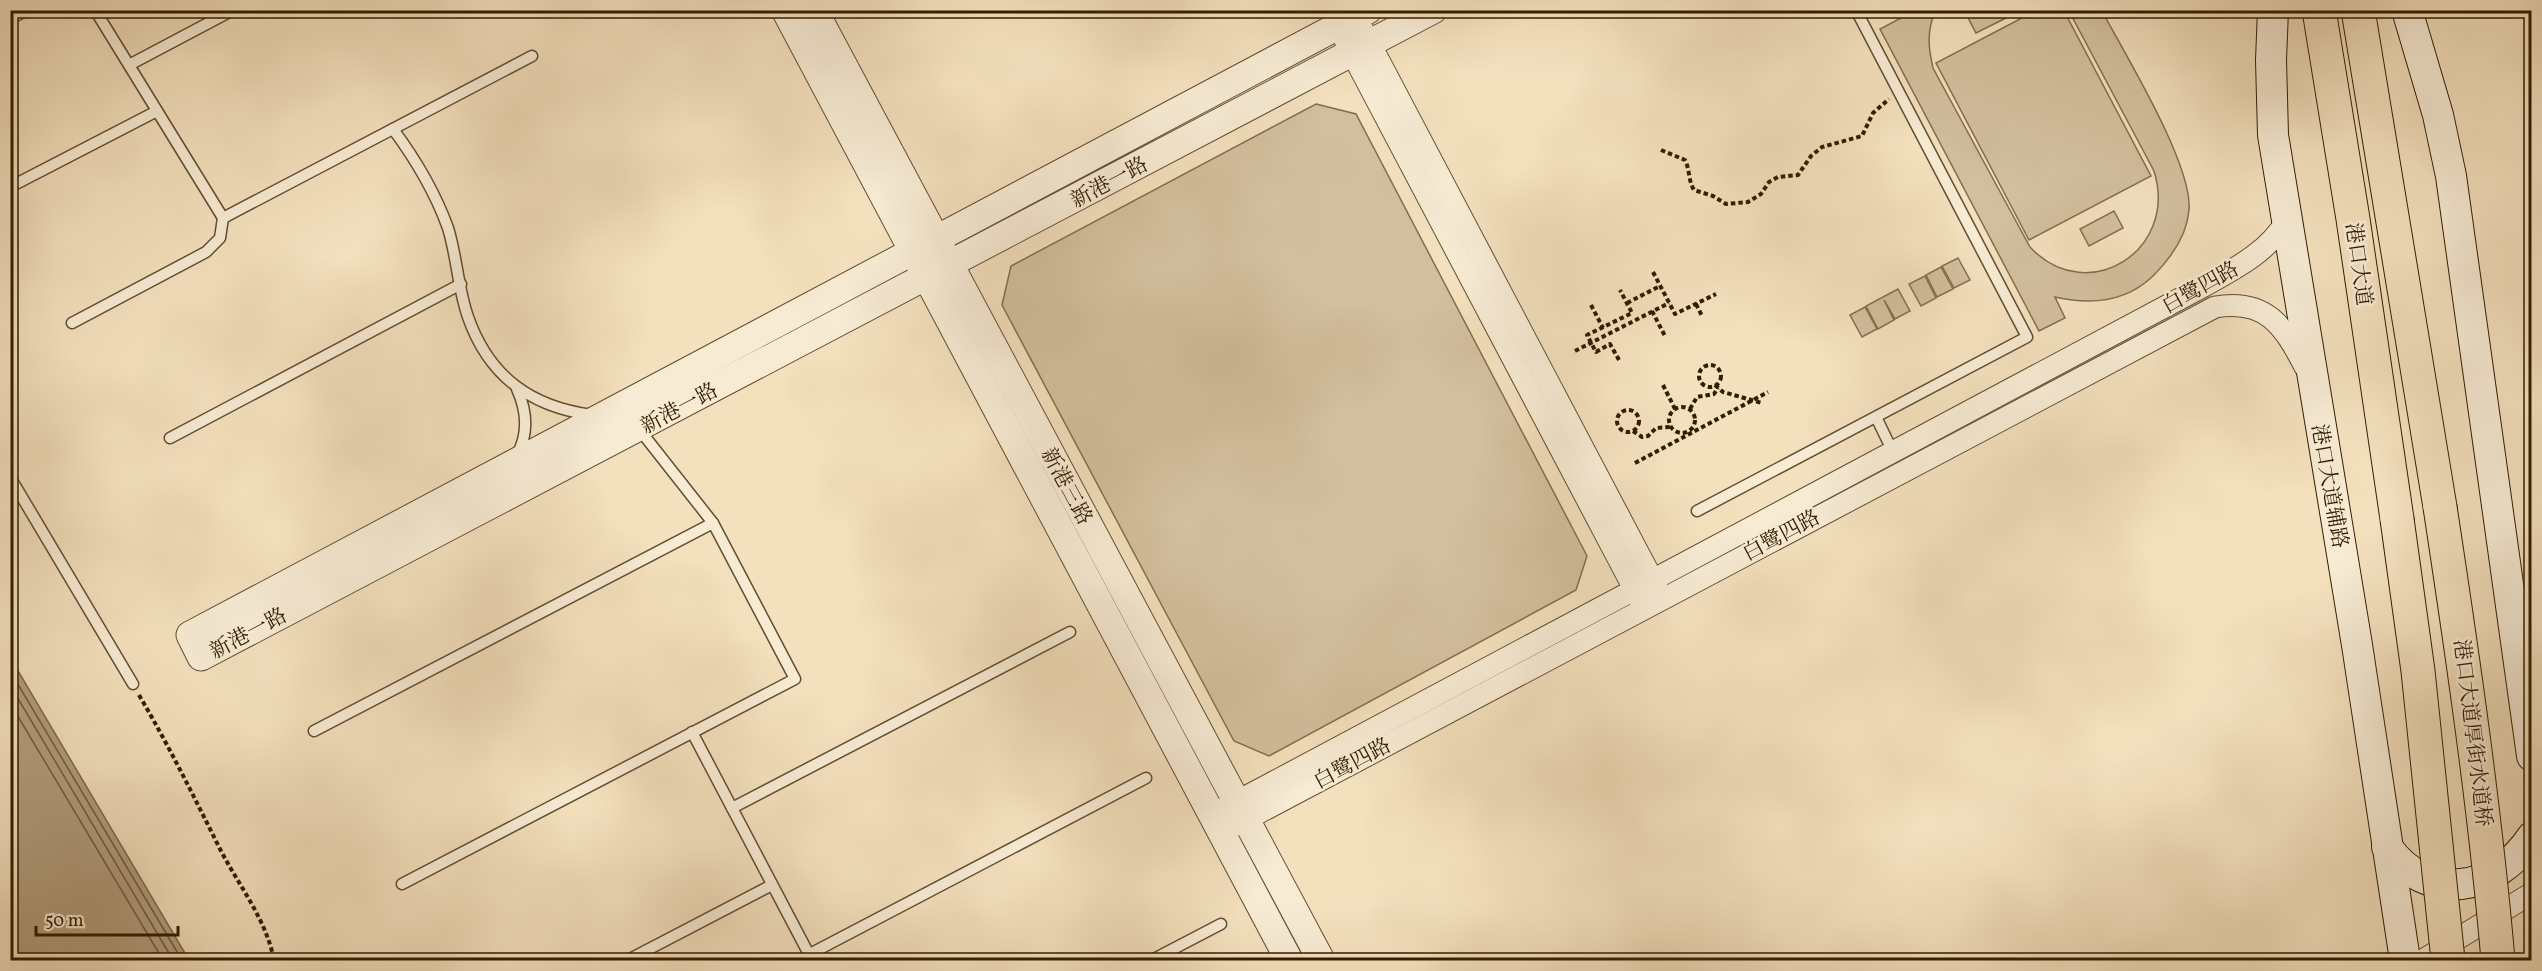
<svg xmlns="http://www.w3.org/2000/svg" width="2542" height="971" font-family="Vollkorn,'Noto Serif SC',serif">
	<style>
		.green { fill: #d2bf9d; stroke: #826e4e; stroke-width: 1.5 }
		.water { fill: #b29d7d; stroke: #7f694b; stroke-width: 1.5 }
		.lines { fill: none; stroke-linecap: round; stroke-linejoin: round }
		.shore { stroke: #725c3e; stroke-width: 1.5 }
		.service-casing { stroke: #634d2f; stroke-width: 13 }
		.minor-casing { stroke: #634d2f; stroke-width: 23 }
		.tertiary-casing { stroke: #634d2f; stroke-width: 29 }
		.secondary-casing { stroke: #331c00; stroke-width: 32 }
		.primary-casing { stroke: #331c00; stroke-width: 35 }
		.path { stroke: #331c00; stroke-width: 4; stroke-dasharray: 4.5 3; stroke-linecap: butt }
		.service { stroke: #f7ebd4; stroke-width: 10 }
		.minor { stroke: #f7ebd4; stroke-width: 21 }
		.tertiary { stroke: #f7ebd4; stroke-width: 27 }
		.secondary { stroke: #f7ebd4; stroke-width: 30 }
		.primary { stroke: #f3e0bd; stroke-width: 33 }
		.primary-bridge-casing { stroke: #331c00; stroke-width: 35; stroke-linecap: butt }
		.primary-bridge { stroke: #f3e0bd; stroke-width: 33 }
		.labels { text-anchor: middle; stroke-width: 5; stroke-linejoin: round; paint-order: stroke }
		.street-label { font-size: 21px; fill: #331c00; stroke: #f7ebd4 }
	</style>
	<rect width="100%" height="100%" fill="#f3e0bd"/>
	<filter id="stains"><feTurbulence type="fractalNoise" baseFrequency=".00333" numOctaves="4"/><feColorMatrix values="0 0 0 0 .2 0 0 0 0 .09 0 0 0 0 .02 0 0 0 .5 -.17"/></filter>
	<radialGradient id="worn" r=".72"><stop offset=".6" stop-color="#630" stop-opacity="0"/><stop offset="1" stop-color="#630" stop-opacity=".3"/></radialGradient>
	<!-- green -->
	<g class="green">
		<polygon points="1969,10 2013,11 2014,14 1976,33 1965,12"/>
		<polygon points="2037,10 2064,11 2151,176 2029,240 1936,63"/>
		<path d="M1905,11H1935C1927,31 1928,47 1933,68L2030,247C2087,308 2179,251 2154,171L2069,11H2102C2125,54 2193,165 2189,210C2187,236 2171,258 2153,276C2126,302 2090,305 2055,297L2065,318L2039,331L1880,29L1903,17Z"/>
		<polygon points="1316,104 1356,114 1587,556 1576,590 1269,756 1234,741 1002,305 1011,266"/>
		<polygon points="2114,211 2123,228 2089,246 2080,229"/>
		<polygon points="1958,258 1970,280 1954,288 1942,266"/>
		<polygon points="1941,267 1953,289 1937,297 1926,275"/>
		<polygon points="1925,276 1936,298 1921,306 1909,284"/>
		<polygon points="1898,289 1910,311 1895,319 1884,300 1894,320 1878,329 1866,306"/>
		<polygon points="1865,307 1877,329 1862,337 1850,315"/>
	</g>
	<!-- water -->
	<polygon class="water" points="10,659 11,659 189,960 11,960"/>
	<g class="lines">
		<!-- shore -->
		<g class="shore">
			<polyline points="10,671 182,960"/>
			<polyline points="10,685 173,960"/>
			<polyline points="10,703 163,960"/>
		</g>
		<!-- service casing -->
		<g class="service-casing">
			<g id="service">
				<polyline points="95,10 223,218 532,56"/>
				<polyline points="10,19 27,10"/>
				<polyline points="129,65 233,10"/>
				<path d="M393,129C416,160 435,192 448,228C457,257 458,289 468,317C489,377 531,407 592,415"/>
				<polyline points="10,187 157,111"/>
				<polyline points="72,323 206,252 220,238 223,218"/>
				<polyline points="1876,417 1894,454"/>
				<polyline points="170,438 461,284"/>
				<path d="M517,455C529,433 527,411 517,389"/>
				<polyline points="10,477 133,684"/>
				<polyline points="1697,511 2027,337 1856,10"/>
				<polyline points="314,731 713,523"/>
				<polyline points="692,732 812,960"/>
				<polyline points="732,808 1070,632"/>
				<polyline points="402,884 795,679 713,523 639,429"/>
				<polyline points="808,955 1146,778"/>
				<polyline points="628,960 772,885"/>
				<polyline points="1152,960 1221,924"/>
			</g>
		</g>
		<!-- minor casing -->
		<g class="minor-casing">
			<g id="minor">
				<polyline points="1356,17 1659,592"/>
				<polyline points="1338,27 1641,602"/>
				<path d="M1223,809L2204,286C2236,268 2268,252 2287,220"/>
				<path d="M1232,827L2215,307C2266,298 2284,326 2305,367"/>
				<polyline points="2423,960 2532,893"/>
			</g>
		</g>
		<!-- tertiary casing -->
		<g class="tertiary-casing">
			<g id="tertiary">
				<polyline points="785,10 1289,960"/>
				<polyline points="814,10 1321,960"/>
				<polyline points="1368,10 190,635 201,657 1433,10"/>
			</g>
		</g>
		<!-- secondary casing -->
		<g class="secondary-casing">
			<g id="secondary">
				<polyline points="2273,10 2271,60 2273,135 2357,645 2405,960"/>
				<polyline points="2407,10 2438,115 2451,176 2532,756"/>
				<path d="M2387,847C2428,904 2495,892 2532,837"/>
			</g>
		</g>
		<!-- primary casing -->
		<g class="primary-casing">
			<g id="primary">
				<polyline points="2319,10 2353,219 2397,519"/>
				<polyline points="2358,10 2440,507"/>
			</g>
		</g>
		<!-- path -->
		<g class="path">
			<path d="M1661,150L1685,160C1690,170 1688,180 1694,190L1713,196L1726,204L1748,202L1761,194L1769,182L1778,177L1798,175L1811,156L1822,147L1862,136L1873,113L1889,99"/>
			<polyline points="1653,272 1675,314 1716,294"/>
			<polyline points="1627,303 1660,286"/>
			<polyline points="1696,304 1702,316"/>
			<polyline points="1591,305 1603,328"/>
			<polyline points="1652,311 1665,336"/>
			<polyline points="1575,351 1669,303"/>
			<polyline points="1619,360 1610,344 1596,352 1587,335 1632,313 1620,290"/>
			<circle cx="1710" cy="376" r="11"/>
			<polyline points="1663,385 1675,409"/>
			<polyline points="1715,385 1723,392 1762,403"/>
			<circle cx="1682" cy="420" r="13"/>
			<polyline points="1690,409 1697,397 1714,394 1718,388"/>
			<circle cx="1628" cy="421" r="11"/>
			<polyline points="1633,431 1642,437 1648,436 1656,428 1670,427"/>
			<polyline points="1635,463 1768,392"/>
			<path d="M139,695C169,746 194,797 220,849C239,886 266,919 274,960"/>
		</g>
		<!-- service -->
		<use href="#service" class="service"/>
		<!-- minor -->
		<use href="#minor" class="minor"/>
		<!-- tertiary -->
		<use href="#tertiary" class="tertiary"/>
		<!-- secondary -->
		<use href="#secondary" class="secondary"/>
		<!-- primary -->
		<use href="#primary" class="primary"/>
		<!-- primary-bridge casing -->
		<g class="primary-bridge-casing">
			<g id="primary-bridge">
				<path d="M2440,507C2463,658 2485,809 2498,960"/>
				<polyline points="2397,519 2418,671 2448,960"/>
			</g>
		</g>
		<!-- primary-bridge -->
		<use href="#primary-bridge" class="primary-bridge"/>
	</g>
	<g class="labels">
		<!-- street labels -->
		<g class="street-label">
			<text transform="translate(1109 182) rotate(-28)" y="7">新港一路</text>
			<text transform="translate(2359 264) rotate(82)" y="7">港口大道</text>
			<text transform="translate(2200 287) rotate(-29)" y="7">白鹭四路</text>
			<text transform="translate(679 408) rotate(-28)" y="7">新港一路</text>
			<text transform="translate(1067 486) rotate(62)" y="7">新港三路</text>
			<text transform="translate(2330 486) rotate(80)" y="7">港口大道辅路</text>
			<text transform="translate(1781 535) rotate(-28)" y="7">白鹭四路</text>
			<text transform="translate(248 633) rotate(-28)" y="7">新港一路</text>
			<text transform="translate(2473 733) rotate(83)" y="7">港口大道厚街水道桥</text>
			<text transform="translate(1352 763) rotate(-28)" y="7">白鹭四路</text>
		</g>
	</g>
	<!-- margin -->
	<rect width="2542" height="971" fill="none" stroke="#f3e0bd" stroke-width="36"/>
	<rect x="12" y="12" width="2518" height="947" fill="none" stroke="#331c00" stroke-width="3"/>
	<rect x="18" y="18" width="2506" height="935" fill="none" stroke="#331c00" stroke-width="1.5"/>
	<!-- scale -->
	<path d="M36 926v9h142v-9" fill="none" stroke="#331c00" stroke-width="3"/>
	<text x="45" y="926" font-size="18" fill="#331c00" stroke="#f7ebd4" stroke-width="4.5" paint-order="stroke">50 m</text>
	<rect width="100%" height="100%" filter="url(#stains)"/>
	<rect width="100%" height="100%" fill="url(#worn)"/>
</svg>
